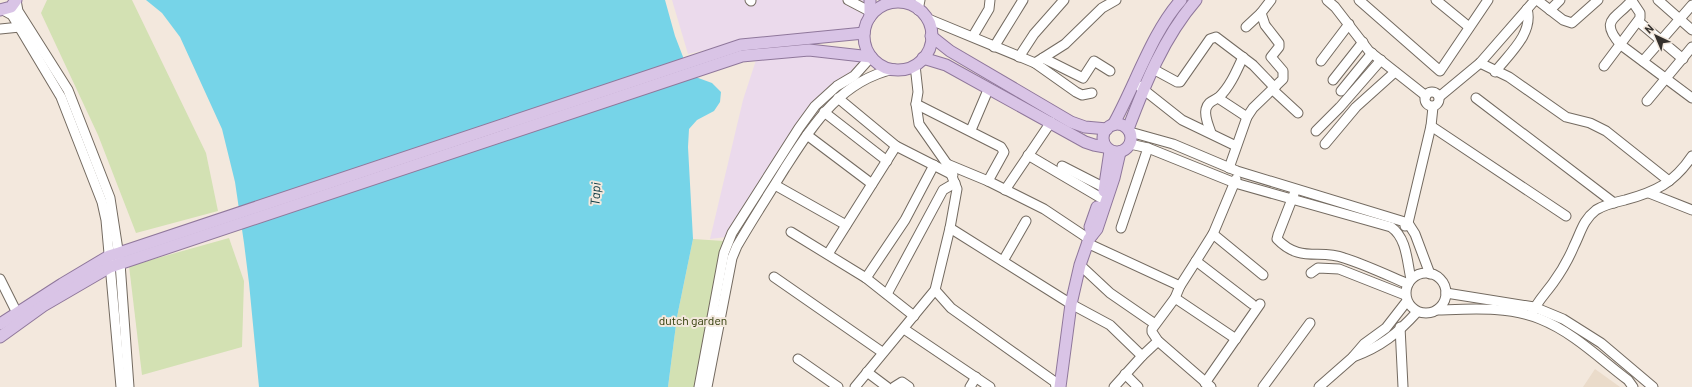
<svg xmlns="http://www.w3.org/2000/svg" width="1692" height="387" font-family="Barlow,sans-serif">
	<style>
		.commercial { fill: #ebdaec }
		.built { fill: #eadbca }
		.green { fill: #d3e1b3 }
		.water { fill: #76d4e8 }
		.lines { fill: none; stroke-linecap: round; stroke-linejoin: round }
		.minor-casing { stroke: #736a60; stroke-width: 11 }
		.major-casing { stroke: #8f779b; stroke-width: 13 }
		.minor { stroke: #fff; stroke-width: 9 }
		.major { stroke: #d9c4e6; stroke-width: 11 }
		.labels { text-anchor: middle; stroke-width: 4; stroke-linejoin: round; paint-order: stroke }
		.park-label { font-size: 12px; fill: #2d3904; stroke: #f3e8dd }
		.water-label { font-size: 13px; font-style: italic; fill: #093740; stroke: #f3e8dd }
	</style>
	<rect width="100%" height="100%" fill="#f3e8dd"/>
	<!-- commercial -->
	<g class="commercial">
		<polygon points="672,0 869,0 867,17 862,30 741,42 688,54"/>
		<polygon points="809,52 865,59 852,74 835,84 726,237 710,239 743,100 757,57"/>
	</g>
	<!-- built -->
	<polygon class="built" points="1595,369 1620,387 1583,387"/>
	<!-- green -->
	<g class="green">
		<polygon points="47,0 132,0 206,153 218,211 136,233 98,135 41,13"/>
		<polygon points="229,238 244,281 242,347 142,375 129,266"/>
		<polygon points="693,239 724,241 699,387 668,387 677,317"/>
	</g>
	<!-- water -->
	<polygon class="water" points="146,0 665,0 675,36 690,75 712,83 721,92 720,102 714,111 697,120 689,129 688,147 693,239 677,317 668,387 259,387 249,283 244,243 235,182 222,129 180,37 162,13"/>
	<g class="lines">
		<!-- minor casing -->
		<g class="minor-casing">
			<g id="minor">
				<polyline points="16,0 18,11 68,90 110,198 120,263 129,387"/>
				<polyline points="750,0 751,1"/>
				<polyline points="848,0 869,11"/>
				<polyline points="1327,0 1335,7 1369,51 1426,96"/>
				<polyline points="1359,0 1440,71 1488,0"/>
				<polyline points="1436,0 1469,27"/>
				<polyline points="1537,0 1563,20 1572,23 1598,0"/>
				<path d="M1632,0C1617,19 1598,19 1621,45L1692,98"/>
				<polyline points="1658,0 1692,30"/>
				<polyline points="3,10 12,15 61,97 102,202 106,220 121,387"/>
				<polyline points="918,10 920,0"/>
				<polyline points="1550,10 1560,0"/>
				<polyline points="926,18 1035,63 1065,44 1102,8 1116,0"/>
				<polyline points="1639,22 1683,59"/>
				<polyline points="1246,27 1261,13"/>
				<polyline points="0,29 20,27"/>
				<polyline points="973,36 989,9 990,0"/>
				<polyline points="994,47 1023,0"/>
				<polyline points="1019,57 1034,34 1064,0"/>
				<polyline points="1043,58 1083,78 1094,61 1110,71"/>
				<polyline points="1321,61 1349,24"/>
				<polyline points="1643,61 1692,5"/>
				<polyline points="1035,63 1076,92 1082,95 1092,93"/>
				<polyline points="1480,63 1509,77 1566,117 1590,123 1606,131 1669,181"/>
				<polyline points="1604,66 1640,18 1640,13 1632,1"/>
				<polyline points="1153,69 1177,82 1180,82 1210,39 1216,37 1253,65 1275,88"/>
				<path d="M1495,72C1509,54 1534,33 1527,9"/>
				<polyline points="1333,80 1363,42"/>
				<polyline points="1139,86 1182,120 1236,146"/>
				<polyline points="1273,90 1298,113"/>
				<polyline points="1341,91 1372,53"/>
				<circle cx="1432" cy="99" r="7"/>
				<polyline points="1439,97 1480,63 1535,0"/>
				<polyline points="838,98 896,146 953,175"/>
				<polyline points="1218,98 1247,117"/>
				<polyline points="1476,98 1614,203"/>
				<polyline points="1647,101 1692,47"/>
				<polyline points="916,104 1001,147 1004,152 988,181"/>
				<polyline points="824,112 887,161"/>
				<polyline points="1431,126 1566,216"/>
				<polyline points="971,130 988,90"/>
				<polyline points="1316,131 1340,107 1381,60"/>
				<polyline points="1130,132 1173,144 1237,171 1408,223 1415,234 1430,274"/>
				<path d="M1211,133C1209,126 1204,117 1206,109C1208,101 1214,101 1219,97C1230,87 1237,70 1243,57"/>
				<polyline points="807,135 872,184"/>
				<path d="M1130,144L1148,148L1235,183L1391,227C1407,238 1407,262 1411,279"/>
				<polyline points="1325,144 1356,107 1395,72"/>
				<polyline points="1028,155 1101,198"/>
				<polyline points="947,164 988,181 1044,209 1089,239"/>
				<polyline points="1062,166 1105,188"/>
				<polyline points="1229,168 1247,117 1253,108 1283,79 1283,71 1271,57 1279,47 1279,43 1265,25 1261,13 1271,0"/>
				<polyline points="1236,179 1213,234 1196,261 1252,304"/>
				<polyline points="775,185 846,225"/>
				<polyline points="1005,190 1051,122"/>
				<polyline points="1649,193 1692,210"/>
				<path d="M1294,194L1278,235L1277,239C1300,263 1319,249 1344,258C1366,265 1387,275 1408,284"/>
				<polyline points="1405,226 1408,223 1431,126 1433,107"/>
				<polyline points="950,228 1071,304 1110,325 1142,356"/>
				<polyline points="1121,228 1148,148"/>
				<polyline points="791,232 866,278 914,316"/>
				<polyline points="1213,234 1263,275"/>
				<polyline points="1087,243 1180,286"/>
				<polyline points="828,254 896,146"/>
				<polyline points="1003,261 1026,221"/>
				<polyline points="1196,261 1180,286 1175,298 1152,329 1152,332 1158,341 1211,387"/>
				<polyline points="1080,265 1110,293 1155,324"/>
				<circle cx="1426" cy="293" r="20"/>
				<polyline points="1311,273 1318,268 1339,269 1405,295"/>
				<polyline points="774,277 882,352"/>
				<polyline points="866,278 905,220 934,165"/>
				<polyline points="0,279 17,313"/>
				<polyline points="935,290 951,308 1055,382 1056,387"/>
				<polyline points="1446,293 1534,307 1563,319 1601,343 1653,387"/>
				<polyline points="887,294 943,190 955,183"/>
				<polyline points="1175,298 1236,339"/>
				<path d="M1437,310C1471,309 1508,306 1540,319C1573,332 1600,359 1628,380L1633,387"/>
				<path d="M1531,315C1536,303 1545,294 1553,283C1561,272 1569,258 1574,246C1581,232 1583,220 1596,210C1604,205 1616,202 1625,200C1655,192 1674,183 1692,156"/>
				<polyline points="1400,327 1403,387"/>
				<polyline points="904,329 990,387"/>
				<path d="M1353,357C1381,347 1398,333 1417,312"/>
				<polyline points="798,359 838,387"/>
				<polyline points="867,372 887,387"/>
				<polyline points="1125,374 1138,387"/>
				<polyline points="1205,383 1260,304"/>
				<polyline points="699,387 724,253 732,233 799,128 815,106 837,86 854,76 871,57"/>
				<path d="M707,387L732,258L737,246C752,220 769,194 785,168C813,125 840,81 894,69"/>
				<polyline points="855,387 935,290 950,228 957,189 947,164 919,124 916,104 918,92 915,65"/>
				<polyline points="894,387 902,382 909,387"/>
				<polyline points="970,387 976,377"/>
				<polyline points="1114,387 1142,356 1158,341"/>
				<polyline points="1263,387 1310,323"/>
				<polyline points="1319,387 1352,358 1364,344 1386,328 1407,301"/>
			</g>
		</g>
		<!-- major casing -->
		<g class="major-casing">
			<g id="major">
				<circle cx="898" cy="36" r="34"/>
				<polyline points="0,10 11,7 16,0"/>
				<polyline points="870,17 870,0"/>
				<polyline points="931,36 950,51 1071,122 1085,127 1107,129"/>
				<polyline points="923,58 946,65 1085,142 1094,145 1105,147"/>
				<circle cx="1117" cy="138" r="14"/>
				<path d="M1113,125C1135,86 1152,32 1181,0"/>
				<path d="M1128,129C1145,84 1164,37 1196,0"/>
				<polyline points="1104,191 1110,151"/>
				<polyline points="1092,235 1090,227 1097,207"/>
				<polyline points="0,324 62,284 109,256 119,253 741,45 864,33"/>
				<polyline points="0,337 43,306 110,267 742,56 809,50 871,57"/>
				<polyline points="1060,387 1071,304 1080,265 1089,239 1097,229 1114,178 1120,152"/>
			</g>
		</g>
		<!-- minor -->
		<use href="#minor" class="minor"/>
		<!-- major -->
		<use href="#major" class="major"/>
	</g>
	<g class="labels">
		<!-- park labels -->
		<g class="park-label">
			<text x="693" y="325">dutch garden</text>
		</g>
		<!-- water labels -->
		<g class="water-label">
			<text transform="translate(595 194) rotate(-87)" y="5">Tapi</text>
		</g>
	</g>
	<!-- north arrow -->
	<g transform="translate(1656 36) rotate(316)" stroke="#f3e8dd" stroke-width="3" paint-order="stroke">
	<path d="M0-3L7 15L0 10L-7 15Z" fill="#35312d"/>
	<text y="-6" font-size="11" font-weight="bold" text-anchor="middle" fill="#35312d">N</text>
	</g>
</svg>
